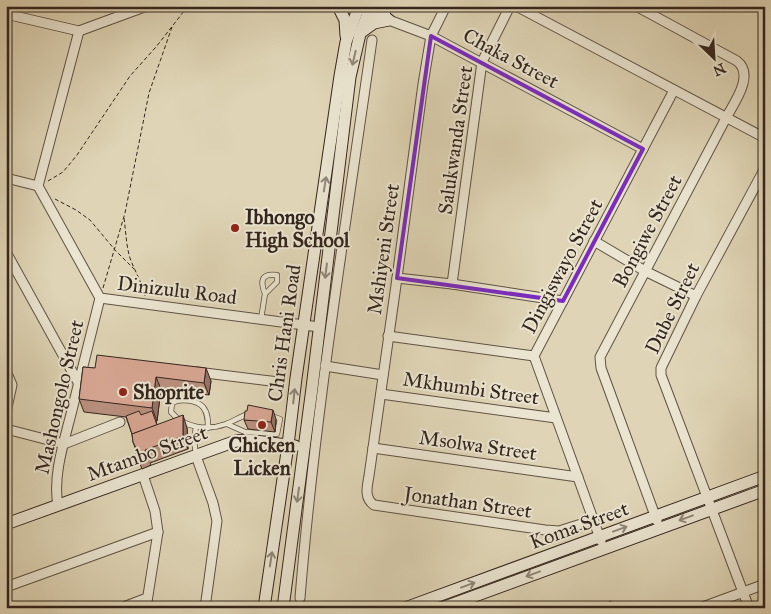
<svg xmlns="http://www.w3.org/2000/svg" width="771" height="614" font-family="'IM FELL Great Primer',serif">
	<style>
		.lines { fill: none; stroke-linecap: round; stroke-linejoin: round }
		.lane-casing { stroke: #5f5244; stroke-width: 6 }
		.street-casing { stroke: #5f5244; stroke-width: 11 }
		.secondary-casing { stroke: #34261e; stroke-width: 13 }
		.path { stroke: #34261e; stroke-width: 1; stroke-dasharray: 4 2.5; stroke-linecap: butt }
		.lane { stroke: #eae4d0; stroke-width: 4.5 }
		.street { stroke: #eae4d0; stroke-width: 9 }
		.secondary { stroke: #eae4d0; stroke-width: 11 }
		.wall { fill: #b98f7e; stroke: #34261e }
		.shaded-wall { fill: #967467; stroke: #34261e }
		.building { fill: #d7a693; stroke: #34261e }
		.oneway { stroke: #8f8577 }
		.marked { fill: none; stroke: #7b2cbf; stroke-width: 4; stroke-linejoin: round }
		.poi-dot { fill: #8f2418; stroke: #eae4d0; stroke-width: 2 }
		.labels { text-anchor: middle; stroke-width: 4; stroke-linejoin: round; paint-order: stroke }
		.street-label { font-size: 20px; fill: #34261e; stroke: #eae4d0 }
		.poi-label { font-size: 20px; font-weight: bold; fill: #34261e; stroke: #eae4d0; text-anchor: start }
	</style>
	<rect width="100%" height="100%" fill="#dfd5b6"/>
	<filter id="stains"><feTurbulence type="fractalNoise" baseFrequency=".004" numOctaves="4"/><feColorMatrix values="0 0 0 0 .2 0 0 0 0 .09 0 0 0 0 .02 0 0 0 .5 -.17"/></filter>
	<radialGradient id="worn" r=".72"><stop offset=".6" stop-color="#630" stop-opacity="0"/><stop offset="1" stop-color="#630" stop-opacity=".3"/></radialGradient>
	<g class="lines">
		<!-- lane casing -->
		<g class="lane-casing">
			<g id="lane">
				<path d="M261,319L265,294L277,282V275C261,273 260,281 265,294"/>
				<polyline points="227,424 245,432 277,434 280,419 271,416"/>
				<polyline points="196,427 194,440 196,455"/>
				<path d="M208,428C208,421 208,413 203,407C197,400 180,398 172,403L171,412C184,428 207,431 226,424C234,421 241,416 249,414"/>
			</g>
		</g>
		<!-- street casing -->
		<g class="street-casing">
			<g id="street">
				<polyline points="352,6 431,36 643,149"/>
				<path d="M446,6L431,36L423,84L397,278L369,476C367,487 364,498 374,505L545,530L559,531L594,520"/>
				<polyline points="516,6 765,138"/>
				<path d="M636,6L737,61C755,75 734,103 726,118L600,357L601,368L657,521"/>
				<polyline points="6,14 79,31 147,6"/>
				<polyline points="6,178 38,186 100,298 319,327"/>
				<polyline points="38,186 79,31"/>
				<polyline points="594,241 645,271 696,296"/>
				<polyline points="6,252 79,384"/>
				<polyline points="397,278 452,284 563,301"/>
				<polyline points="452,284 482,62 510,6"/>
				<polyline points="388,336 534,356"/>
				<polyline points="325,366 383,375"/>
				<polyline points="6,371 12,385 6,412"/>
				<polyline points="197,372 279,382"/>
				<polyline points="381,394 556,418"/>
				<polyline points="6,429 64,444 120,422"/>
				<polyline points="373,448 578,477"/>
				<polyline points="196,456 213,503 217,521 205,608"/>
				<polyline points="143,475 155,511 158,532 146,608"/>
				<path d="M58,505C52,474 66,436 73,406C82,370 91,334 100,298"/>
				<polyline points="601,541 534,356 674,90"/>
				<polyline points="6,587 158,532"/>
				<path d="M300,598C315,411 346,225 372,40"/>
				<polyline points="121,608 147,598"/>
				<polyline points="700,608 765,584"/>
				<polyline points="749,608 661,375 661,368 696,296 765,168"/>
			</g>
		</g>
		<!-- secondary casing -->
		<g class="secondary-casing">
			<g id="secondary">
				<polyline points="338,6 345,20 346,36"/>
				<polyline points="381,6 386,18"/>
				<polyline points="360,33 374,23 389,20"/>
				<polyline points="6,524 236,441 247,440 295,446"/>
				<polyline points="264,608 288,445 296,378 340,76 346,42 359,6"/>
				<polyline points="283,608 312,388 350,77 360,34 371,6"/>
				<polyline points="405,608 765,476"/>
				<polyline points="442,608 765,490"/>
			</g>
		</g>
		<!-- path -->
		<g class="path">
			<polyline points="48,181 63,172 77,155 130,76 156,47 188,6"/>
			<polyline points="55,199 76,210 90,220 115,250 134,269"/>
			<path d="M124,218C126,232 126,245 130,258C135,272 142,282 145,296"/>
			<polyline points="103,288 125,213 149,93 172,27"/>
		</g>
		<!-- lane -->
		<use href="#lane" class="lane"/>
		<!-- street -->
		<use href="#street" class="street"/>
		<!-- secondary -->
		<use href="#secondary" class="secondary"/>
	</g>
	<!-- wall -->
	<g class="wall">
		<polygon points="83,367 211,381 209,395 161,389 157,421 156,420 157,425 187,428 188,449 150,463 151,465 142,469 136,453 137,453 133,442 132,434 126,417 84,412 79,399"/>
		<polygon points="276,419 275,432 248,429 244,420"/>
	</g>
	<!-- shaded-wall -->
	<g class="shaded-wall">
		<polygon points="206,368 211,381 209,395 204,383"/>
		<polygon points="156,377 161,389 157,421 152,408"/>
		<polygon points="273,410 276,419 275,432 271,422"/>
		<polygon points="183,415 187,428 188,449 183,436"/>
	</g>
	<!-- building -->
	<g class="building">
		<polygon points="97,355 206,368 204,383 156,377 152,408 79,399 83,367 95,368"/>
		<polygon points="248,405 273,410 271,422 244,420 245,411 247,411"/>
		<polygon points="139,411 141,415 152,411 157,425 132,434 126,416"/>
		<polygon points="183,415 183,436 145,450 146,453 137,456 136,453 138,452 133,442 132,434"/>
		<polygon points="611,601 614,608 603,608 602,605"/>
	</g>
	<!-- one-way arrows -->
	<defs><path id="oneway-shaft" d="M-6 0H5M1.5-3L5.5 0L1.5 3" fill="none" stroke-width="1.6" stroke-linecap="round" stroke-linejoin="round" transform="scale(1.25)"/></defs>
	<g class="oneway">
		<use href="#oneway-shaft" transform="translate(354 58) rotate(103)"/>
		<use href="#oneway-shaft" transform="translate(325 184) rotate(-81)"/>
		<use href="#oneway-shaft" transform="translate(326 271) rotate(97)"/>
		<use href="#oneway-shaft" transform="translate(294 396) rotate(-84)"/>
		<use href="#oneway-shaft" transform="translate(298 495) rotate(98)"/>
		<use href="#oneway-shaft" transform="translate(686 518) rotate(160)"/>
		<use href="#oneway-shaft" transform="translate(620 529) rotate(-20)"/>
		<use href="#oneway-shaft" transform="translate(271 559) rotate(-81)"/>
		<use href="#oneway-shaft" transform="translate(533 574) rotate(160)"/>
		<use href="#oneway-shaft" transform="translate(468 585) rotate(-20)"/>
	</g>
	<!-- marked area -->
	<path class="marked" d="M431,36L643,149L563,301L397,278Z"/>
	<!-- markers -->
	<g class="poi-dot">
		<circle cx="235" cy="228" r="5"/>
		<circle cx="123" cy="392" r="5"/>
		<circle cx="262" cy="425" r="5"/>
	</g>
	<g class="labels">
		<!-- street labels -->
		<g class="street-label">
			<text transform="translate(511 58) rotate(28)" y="7">Chaka Street</text>
			<text transform="translate(455 140) rotate(-82)" y="7">Salukwanda Street</text>
			<text transform="translate(647 231) rotate(-62)" y="7">Bongiwe Street</text>
			<text transform="translate(383 249) rotate(-82)" y="7">Mshiyeni Street</text>
			<text transform="translate(562 266) rotate(-62)" y="7">Dingiswayo Street</text>
			<text transform="translate(177 290) rotate(7)" y="7">Dinizulu Road</text>
			<text transform="translate(672 308) rotate(-64)" y="7">Dube Street</text>
			<text transform="translate(284 333) rotate(-82)" y="7">Chris Hani Road</text>
			<text transform="translate(471 388) rotate(8)" y="7">Mkhumbi Street</text>
			<text transform="translate(59 397) rotate(-77)" y="7">Mashongolo Street</text>
			<text transform="translate(478 445) rotate(8)" y="7">Msolwa Street</text>
			<text transform="translate(147 453) rotate(-20)" y="7">Mtambo Street</text>
			<text transform="translate(468 502) rotate(8)" y="7">Jonathan Street</text>
			<text transform="translate(579 525) rotate(-20)" y="7">Koma Street</text>
		</g>
		<!-- poi labels -->
		<g class="poi-label">
			<text x="245" y="224">Ibhongo<tspan x="245" dy="23">High School</tspan></text>
			<text x="133" y="399">Shoprite</text>
			<text x="262" y="452" text-anchor="middle">Chicken<tspan x="262" dy="23">Licken</tspan></text>
		</g>
	</g>
	<!-- margin -->
	<rect width="771" height="614" fill="none" stroke="#dfd5b6" stroke-width="25"/>
	<rect x="8" y="8" width="756" height="599" fill="none" stroke="#34261e" stroke-width="2.5"/>
	<rect x="12" y="12" width="746" height="589" fill="none" stroke="#34261e"/>
	<!-- north arrow -->
	<g transform="translate(714 58) rotate(155)" stroke="#eae4d0" stroke-width="4" paint-order="stroke">
	<path d="M0-4L9 19L0 12L-9 19Z" fill="#34261e"/>
	<text y="-8" font-size="14" font-weight="bold" text-anchor="middle" fill="#34261e">N</text>
	</g>
	<rect width="100%" height="100%" filter="url(#stains)"/>
	<rect width="100%" height="100%" fill="url(#worn)"/>
</svg>
